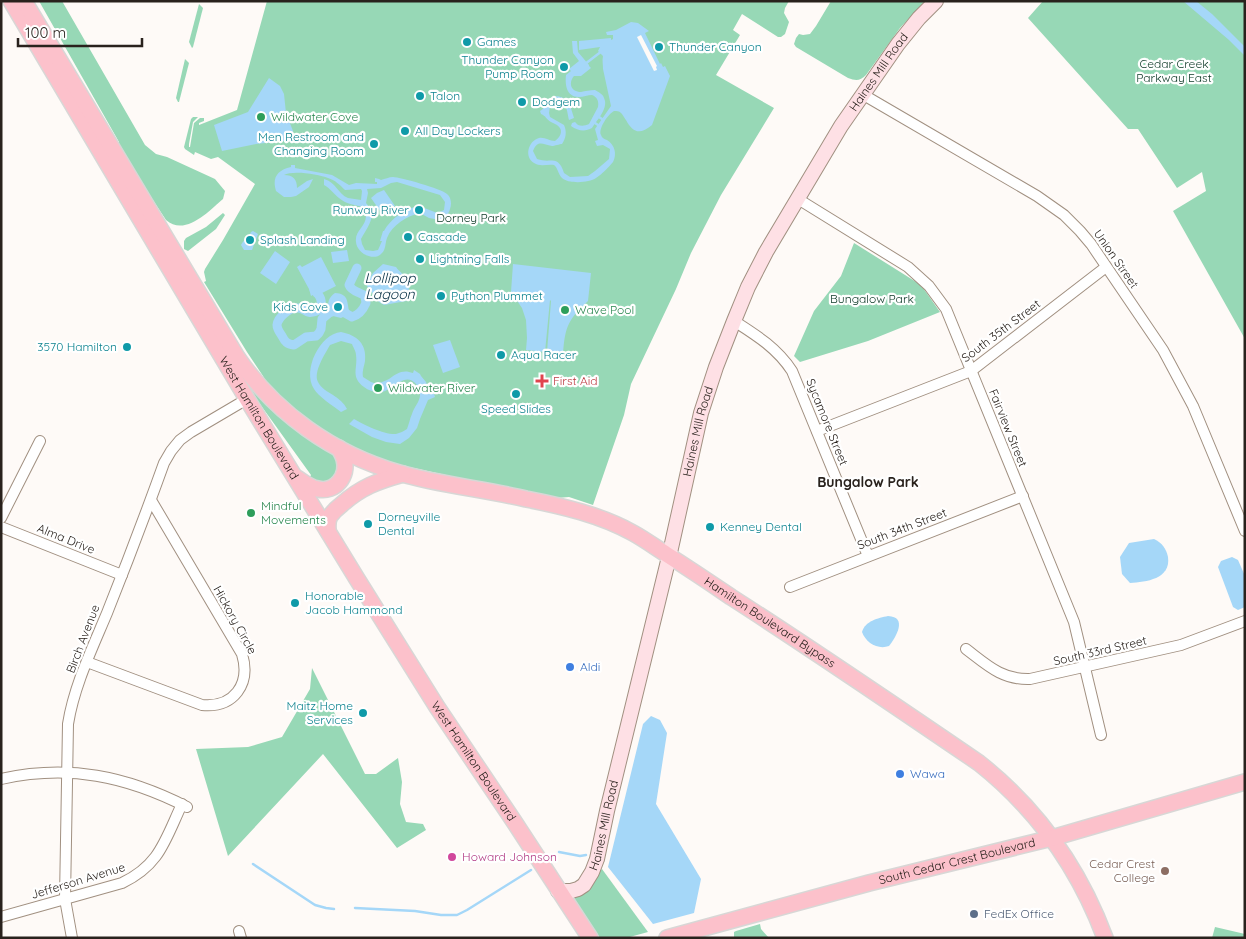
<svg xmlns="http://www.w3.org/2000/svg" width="1246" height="939" font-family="Quicksand,sans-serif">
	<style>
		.green { fill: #97d8b6 }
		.water { fill: #a5d7f8; fill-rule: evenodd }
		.pier { fill: #fefaf7 }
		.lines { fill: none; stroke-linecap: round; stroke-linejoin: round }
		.stream { stroke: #a5d7f8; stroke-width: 2.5 }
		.canal { stroke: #a5d7f8; stroke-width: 9 }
		.street-casing { stroke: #a19081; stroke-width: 12 }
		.secondary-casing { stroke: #a19081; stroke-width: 16 }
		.primary-casing { stroke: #d8d7d6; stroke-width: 18 }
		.street { stroke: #fff; stroke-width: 10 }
		.secondary { stroke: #fee0e5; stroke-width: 14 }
		.primary { stroke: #fcc1cb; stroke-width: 15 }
		.culture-dot { fill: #0f9aa8; stroke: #fff; stroke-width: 2 }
		.leisure-dot { fill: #2e9e5b; stroke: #fff; stroke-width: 2 }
		.health-dot { fill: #e0444e; stroke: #fff; stroke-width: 2 }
		.shop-dot { fill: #3f7fe0; stroke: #fff; stroke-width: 2 }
		.hotel-dot { fill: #d1479c; stroke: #fff; stroke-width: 2 }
		.education-dot { fill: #8d6e63; stroke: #fff; stroke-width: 2 }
		.service-dot { fill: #5c6f8a; stroke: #fff; stroke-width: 2 }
		.labels { text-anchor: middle; stroke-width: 4.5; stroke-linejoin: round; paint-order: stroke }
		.culture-label { font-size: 12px; fill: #0d838f; stroke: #fff; text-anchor: start }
		.park-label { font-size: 12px; fill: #093623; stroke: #fff }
		.street-label { font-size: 12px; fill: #29221d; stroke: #fff }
		.leisure-label { font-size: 12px; fill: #27864d; stroke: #fff; text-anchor: start }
		.health-label { font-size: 12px; fill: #be3a42; stroke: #fff; text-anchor: start }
		.shop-label { font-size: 12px; fill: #366cbe; stroke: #fff; text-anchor: start }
		.hotel-label { font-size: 12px; fill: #b23c85; stroke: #fff; text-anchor: start }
		.education-label { font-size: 12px; fill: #785e54; stroke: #fff; text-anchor: end }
		.service-label { font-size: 12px; fill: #4e5e75; stroke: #fff; text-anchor: start }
		.water-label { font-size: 14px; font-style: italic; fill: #073045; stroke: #fff }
		.neighbourhood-label { font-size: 14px; font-weight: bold; fill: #29221d; stroke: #fff }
	</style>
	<rect width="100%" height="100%" fill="#fefaf7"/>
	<!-- green -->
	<g class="green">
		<path d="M39,1H62L145,145L156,154L167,157L215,179L225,191L223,199C209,211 185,237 166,220L118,147L119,142Z"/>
		<polygon points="267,1 789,1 785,8 784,13 789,22 785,34 781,37 778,37 742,14 733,30 740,35 716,75 774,108 721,195 691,253 676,289 631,384 624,415 593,505 569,497 557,498 524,492 400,465 378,459 353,448 313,426 267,386 263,376 247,352 204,282 206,281 204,272 205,269 223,240 255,184 218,157 211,159 195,152 194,155 185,149 184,147 191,119 193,117 198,117 193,122 189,144 189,147 190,147 194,123 200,118 204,118 204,121 199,123 199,125 237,110"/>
		<path d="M831,1H925L900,28L866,75C860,81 856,81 848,78L796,47L794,44L796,38L799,34L803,35L810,34L816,26Z"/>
		<polygon points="1043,1 1245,1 1245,339 1173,211 1206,191 1202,172 1177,188 1138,129 1128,129 1028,18"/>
		<polygon points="199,4 203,8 193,47 192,48 189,42"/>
		<polygon points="185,59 189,63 179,102 178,102 176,98"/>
		<polygon points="223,213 225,215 216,229 188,251 184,249 184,241 186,238 206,227"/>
		<polygon points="854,243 921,285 940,312 868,341 800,362 794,356 814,311 841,276"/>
		<polygon points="235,362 332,447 342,471 323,486 309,479 311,475 257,400"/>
		<polygon points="312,668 365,774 376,774 398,758 402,782 400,804 406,822 423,824 426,830 397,848 323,754 228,856 196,749 248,747 282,737 310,689"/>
		<polygon points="602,869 648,932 626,938 600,938 572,896"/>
		<polygon points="760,924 761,929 769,938 734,938 734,932 736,931"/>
		<polygon points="1215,927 1245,934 1245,938 1212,938"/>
	</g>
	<!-- water -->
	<g class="water">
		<polygon points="1183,1 1196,1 1212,14 1245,47 1245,56 1229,40"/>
		<path d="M631,22L638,23L649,31L645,33L660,64L661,63L663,67L665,66L670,76L652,125C640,135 633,133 626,120C625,119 623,115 621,113C619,111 617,111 614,111C608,114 598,129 601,135C602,138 604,139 607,140C615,145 617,154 613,162C608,168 602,174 596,178C589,183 568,184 562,178C558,174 558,168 554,165C547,164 540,167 534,163C524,157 528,141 539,138C545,137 549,141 555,141C562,136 564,128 555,124C554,123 552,123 551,122C546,119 546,116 541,114L540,111C545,108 544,106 547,101C553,93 563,96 569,102L574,118L569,120C567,111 567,101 556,102L550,106L549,113L550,117L564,125C567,132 566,138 562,144C560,144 554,146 552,146C543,145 538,139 533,151L537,159C550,164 558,154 564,173L570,177L588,176L595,171L609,159L610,149L603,145L597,146L595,141L598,140L595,129L611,106L603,69C603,64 602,61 603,56L598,51L600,47L579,50V41L611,38V40L613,39V35H607L606,32L616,30Z"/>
		<path d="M572,41H577L578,52L589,65V66L591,68L581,76H574C568,83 571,92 581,92C585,91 590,90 595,90C598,92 603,94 604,98C609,108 597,120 592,128C585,132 578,131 571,126L572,123L575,122L578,125C581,126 585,126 589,124L598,107C599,101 597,97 592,95C588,95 583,97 579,97C566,97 565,84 566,75L571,71L569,69L579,61L573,53Z"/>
		<polygon points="269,78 280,86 284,94 286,113 293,131 294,140 256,144 222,151 214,125 248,112"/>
		<path d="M291,165H295V168L332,175L349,185L356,183L377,184V182H375V178L379,179L381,180C385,179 389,177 393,177C400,177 442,189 447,194C451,197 452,204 450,209C449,214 444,218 440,220L429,218L420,213C407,216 392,225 387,238C385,243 386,249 382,253C375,262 357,254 356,242C354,228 373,225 363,207C354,205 346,204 339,198C334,194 330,188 324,185V179C336,182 338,194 348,198C352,199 357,199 361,200L362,191L361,189L345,190C340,185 335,180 328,178C319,174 292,170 284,175C293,175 297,179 297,188L307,181L313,179L309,187L296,196L291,197H284L276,191C272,178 277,170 291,167ZM397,182L440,195L445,202L444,210L438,213C431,211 424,207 417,207C405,208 390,220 384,231H383L380,241H382L378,250L373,251L365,250L362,244L361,239C368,226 378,216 366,203L368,193L367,189L381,188L391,183Z"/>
		<polygon points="384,190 395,206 383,215 371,198 377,193"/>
		<path d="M253,231L258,234L252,250H244L241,245C244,239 249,238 251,232Z"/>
		<polygon points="347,250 349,261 333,263 331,252"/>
		<polygon points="275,251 290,262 276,284 260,273"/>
		<polygon points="321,257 336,286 314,297 313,295 311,296 309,289 297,267 300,265 302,267"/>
		<path d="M383,264L396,267C399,272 405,274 407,280C409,284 408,289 410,293L406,301L384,305L379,302L367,286V283L373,273Z"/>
		<path d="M513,264L591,273L588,301C568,320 565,326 563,354L547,352L551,301L550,300L545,352L526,350L527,338L526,320L522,308L511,292Z"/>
		<path d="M335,293C348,294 347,300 349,311L345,316L341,318L333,316L328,310C328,302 328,298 335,293Z"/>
		<path d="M341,332C357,335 367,344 365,361C364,367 362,371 363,377L371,382L377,384C381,382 386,381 389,379C397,373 403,369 413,373L414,370L420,374L421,376L426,382L430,394H434L435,397L428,400L420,419L417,428L409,438L400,444L386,442L372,437L349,424L354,419C364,425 385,435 396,434C400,433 404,431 407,429C409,424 410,418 412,414C414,407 419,403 420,396C420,392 419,388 417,385C405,370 393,390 382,392C376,393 369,391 364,387C350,377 358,368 356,355C356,351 353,347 352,344L341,341L330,345C325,354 313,372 318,382C321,388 328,392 333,395C339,399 344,403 347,409L341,412C333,406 318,396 314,389C302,370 320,334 341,332Z"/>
		<polygon points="450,340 460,367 443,373 433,345"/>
		<path d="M1154,539C1162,543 1166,548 1168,557C1171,579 1146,582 1130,583L1122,574L1120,557L1129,543Z"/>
		<polygon points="1232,557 1238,560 1245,576 1245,607 1238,610 1233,607 1218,567 1221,561"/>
		<path d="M888,616C908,617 896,637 889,646C878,650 866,643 862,632C865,621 878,618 888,616Z"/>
		<polygon points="651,716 660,720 667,733 656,804 701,879 694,913 653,924 608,867 643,724"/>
	</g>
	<!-- pier -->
	<polygon class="pier" points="641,35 657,66 656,67 657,70 654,71 637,37"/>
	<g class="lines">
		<!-- stream -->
		<g class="stream">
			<polyline points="585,64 602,51"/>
			<polyline points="599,117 602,119"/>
			<polyline points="595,123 598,125"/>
			<polyline points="559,852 580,856 586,855"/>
			<polyline points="253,864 315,905 326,908 334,909"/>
			<polyline points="355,908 415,911 441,915 457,915 467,910 531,870"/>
		</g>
		<!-- canal -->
		<path class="canal" d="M314,289C320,296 324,301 319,310C305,317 306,307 297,308C289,308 278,317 277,325C277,329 280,333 282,336C285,342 287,344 294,345L306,337L316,336L319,333L321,329L322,319L329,313L334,311L340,310L352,317C359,315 363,310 366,303L365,296C360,292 352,292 349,285L357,268"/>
		<!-- street casing -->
		<g class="street-casing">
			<g id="street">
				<polyline points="862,94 1037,196 1064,215 1080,231 1091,244 1163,350 1193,406 1245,531"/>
				<polyline points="798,199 908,267 929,286 946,309 1074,622 1101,735"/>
				<path d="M734,321C756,335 777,348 792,371L868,556"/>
				<polyline points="817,431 971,371 1106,267"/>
				<polyline points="1,518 40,441"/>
				<polyline points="1,527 122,575"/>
				<polyline points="790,587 1023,496"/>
				<path d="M966,649C987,665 1002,680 1030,679L1181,645L1245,621"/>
				<path d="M87,662L202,705C234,708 251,684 242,654L151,500"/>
				<path d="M1,779C69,764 126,776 187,807"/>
				<path d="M1,917L122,883C160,865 165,840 182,804"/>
				<polyline points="239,931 241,938"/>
				<path d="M72,938L65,899L68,724C74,686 92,649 107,613C127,563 146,513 164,463L171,451L180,440L191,432L247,399"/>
			</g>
		</g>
		<!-- secondary casing -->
		<g class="secondary-casing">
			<g id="secondary">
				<path id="s1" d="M558,891H571L578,889L584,885L592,872L597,859L607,811L669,557L701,413L716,367L734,321L748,287L766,252L841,126L898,44L919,18L936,1"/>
			</g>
		</g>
		<!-- primary casing -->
		<g class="primary-casing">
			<g id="primary">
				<path id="s2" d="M11,1L247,399L357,579L437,707L513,820L590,938"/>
				<path id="s3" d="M24,1L237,357C275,413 333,454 399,473C440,485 484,489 526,499C562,506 601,515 633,533C644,539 655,547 666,554C688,568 709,582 731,597C815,651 897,707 979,763C1037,809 1079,868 1105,938"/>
				<path d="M297,478C303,482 310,488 318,489C335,493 349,476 344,459C343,455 341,452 339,448"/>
				<path d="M328,531C328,526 327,521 330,516C333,512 337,508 341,505C361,487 378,481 403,474"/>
				<path id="s4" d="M667,938L869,883L1052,838L1245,782"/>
			</g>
		</g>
		<!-- street -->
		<use href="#street" class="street"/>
		<!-- secondary -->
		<use href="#secondary" class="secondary"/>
		<!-- primary -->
		<use href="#primary" class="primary"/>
	</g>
	<!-- markers -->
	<g class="culture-dot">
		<circle cx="467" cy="42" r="5"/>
		<circle cx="659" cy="47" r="5"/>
		<circle cx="564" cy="67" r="5"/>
		<circle cx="420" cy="96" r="5"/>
		<circle cx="522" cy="102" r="5"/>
		<circle cx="405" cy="131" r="5"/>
		<circle cx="374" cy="144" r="5"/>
		<circle cx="419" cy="210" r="5"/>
		<circle cx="408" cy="237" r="5"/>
		<circle cx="250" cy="240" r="5"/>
		<circle cx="420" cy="259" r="5"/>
		<circle cx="441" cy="296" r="5"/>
		<circle cx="338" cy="307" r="5"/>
		<circle cx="127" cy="347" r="5"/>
		<circle cx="501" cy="355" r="5"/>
		<circle cx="516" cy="394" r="5"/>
		<circle cx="368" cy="524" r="5"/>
		<circle cx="710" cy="527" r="5"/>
		<circle cx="295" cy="603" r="5"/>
		<circle cx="363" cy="713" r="5"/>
	</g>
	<g class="leisure-dot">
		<circle cx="261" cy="117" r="5"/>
		<circle cx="565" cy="310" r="5"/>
		<circle cx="378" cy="388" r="5"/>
		<circle cx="251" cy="513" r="5"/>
	</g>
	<path class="health-dot" d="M539.5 373.5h5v5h5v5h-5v5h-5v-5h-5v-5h5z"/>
	<g class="shop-dot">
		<circle cx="570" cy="667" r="5"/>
		<circle cx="900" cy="774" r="5"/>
	</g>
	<circle class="hotel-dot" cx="452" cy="857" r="5"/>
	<circle class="education-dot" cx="1165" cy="871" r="5"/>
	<circle class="service-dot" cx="974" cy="914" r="5"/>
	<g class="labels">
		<!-- culture labels -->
		<g class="culture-label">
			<text x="477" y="46">Games</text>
			<text x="669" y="51">Thunder Canyon</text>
			<text x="554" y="64" text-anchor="end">Thunder Canyon<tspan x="554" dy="14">Pump Room</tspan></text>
			<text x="430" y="100">Talon</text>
			<text x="532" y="106">Dodgem</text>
			<text x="415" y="135">All Day Lockers</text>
			<text x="364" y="141" text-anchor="end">Men Restroom and<tspan x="364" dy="14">Changing Room</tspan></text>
			<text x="409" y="214" text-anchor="end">Runway River</text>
			<text x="418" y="241">Cascade</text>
			<text x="260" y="244">Splash Landing</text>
			<text x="430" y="263">Lightning Falls</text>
			<text x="451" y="300">Python Plummet</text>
			<text x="328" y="311" text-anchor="end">Kids Cove</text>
			<text x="117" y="351" text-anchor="end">3570 Hamilton</text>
			<text x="511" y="359">Aqua Racer</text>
			<text x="516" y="413" text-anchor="middle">Speed Slides</text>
			<text x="378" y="521">Dorneyville<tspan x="378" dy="14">Dental</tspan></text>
			<text x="720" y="531">Kenney Dental</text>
			<text x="305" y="600">Honorable<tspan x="305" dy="14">Jacob Hammond</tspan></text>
			<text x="353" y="710" text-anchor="end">Maitz Home<tspan x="353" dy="14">Services</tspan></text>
		</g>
		<!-- park labels -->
		<g class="park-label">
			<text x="1174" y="68">Cedar Creek<tspan x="1174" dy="14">Parkway East</tspan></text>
			<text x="471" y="222">Dorney Park</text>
			<text x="872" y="303">Bungalow Park</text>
		</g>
		<!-- street labels -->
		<g class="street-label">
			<text dy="4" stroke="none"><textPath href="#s1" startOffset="901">Haines Mill Road</textPath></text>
			<text transform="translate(1116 259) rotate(55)" y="4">Union Street</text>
			<text transform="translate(1001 331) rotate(-37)" y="4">South 35th Street</text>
			<text dy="4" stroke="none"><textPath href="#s2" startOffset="485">West Hamilton Boulevard</textPath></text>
			<text transform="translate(827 422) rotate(68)" y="4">Sycamore Street</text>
			<text transform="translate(1008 428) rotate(68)" y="4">Fairview Street</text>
			<text dy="4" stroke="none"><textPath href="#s1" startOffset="496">Haines Mill Road</textPath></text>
			<text transform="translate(902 529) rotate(-21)" y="4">South 34th Street</text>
			<text transform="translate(66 539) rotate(22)" y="4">Alma Drive</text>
			<text transform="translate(235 620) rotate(61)" y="4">Hickory Circle</text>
			<text dy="4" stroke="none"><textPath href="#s3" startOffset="1024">Hamilton Boulevard Bypass</textPath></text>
			<text transform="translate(83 639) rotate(-69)" y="4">Birch Avenue</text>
			<text transform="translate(1100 651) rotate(-13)" y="4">South 33rd Street</text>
			<text dy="4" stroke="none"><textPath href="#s2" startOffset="890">West Hamilton Boulevard</textPath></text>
			<text dy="4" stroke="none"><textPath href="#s1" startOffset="91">Haines Mill Road</textPath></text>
			<text dy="4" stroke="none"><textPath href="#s4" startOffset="300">South Cedar Crest Boulevard</textPath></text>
			<text transform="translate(78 881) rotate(-17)" y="4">Jefferson Avenue</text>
		</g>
		<!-- leisure labels -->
		<g class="leisure-label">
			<text x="271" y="121">Wildwater Cove</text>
			<text x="575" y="314">Wave Pool</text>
			<text x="388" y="392">Wildwater River</text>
			<text x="261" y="510">Mindful<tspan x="261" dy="14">Movements</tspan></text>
		</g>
		<!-- health labels -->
		<g class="health-label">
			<text x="553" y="385">First Aid</text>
		</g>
		<!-- shop labels -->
		<g class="shop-label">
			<text x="580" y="671">Aldi</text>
			<text x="910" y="778">Wawa</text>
		</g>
		<!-- hotel labels -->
		<g class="hotel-label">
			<text x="462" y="861">Howard Johnson</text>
		</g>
		<!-- education labels -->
		<g class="education-label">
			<text x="1155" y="868">Cedar Crest<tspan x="1155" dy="14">College</tspan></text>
		</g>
		<!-- service labels -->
		<g class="service-label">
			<text x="984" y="918">FedEx Office</text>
		</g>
		<!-- water labels -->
		<g class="water-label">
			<text x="390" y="283">Lollipop<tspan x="390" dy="16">Lagoon</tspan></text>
		</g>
		<!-- neighbourhood labels -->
		<g class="neighbourhood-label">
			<text x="868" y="487">Bungalow Park</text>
		</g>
	</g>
	<!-- border -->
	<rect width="1246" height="939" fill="none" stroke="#29221d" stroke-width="5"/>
	<!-- scale -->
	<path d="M18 38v8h124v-8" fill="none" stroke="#29221d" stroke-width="2.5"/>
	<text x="25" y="38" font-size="15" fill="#29221d" stroke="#ffffff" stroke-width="4" paint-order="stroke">100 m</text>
</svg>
